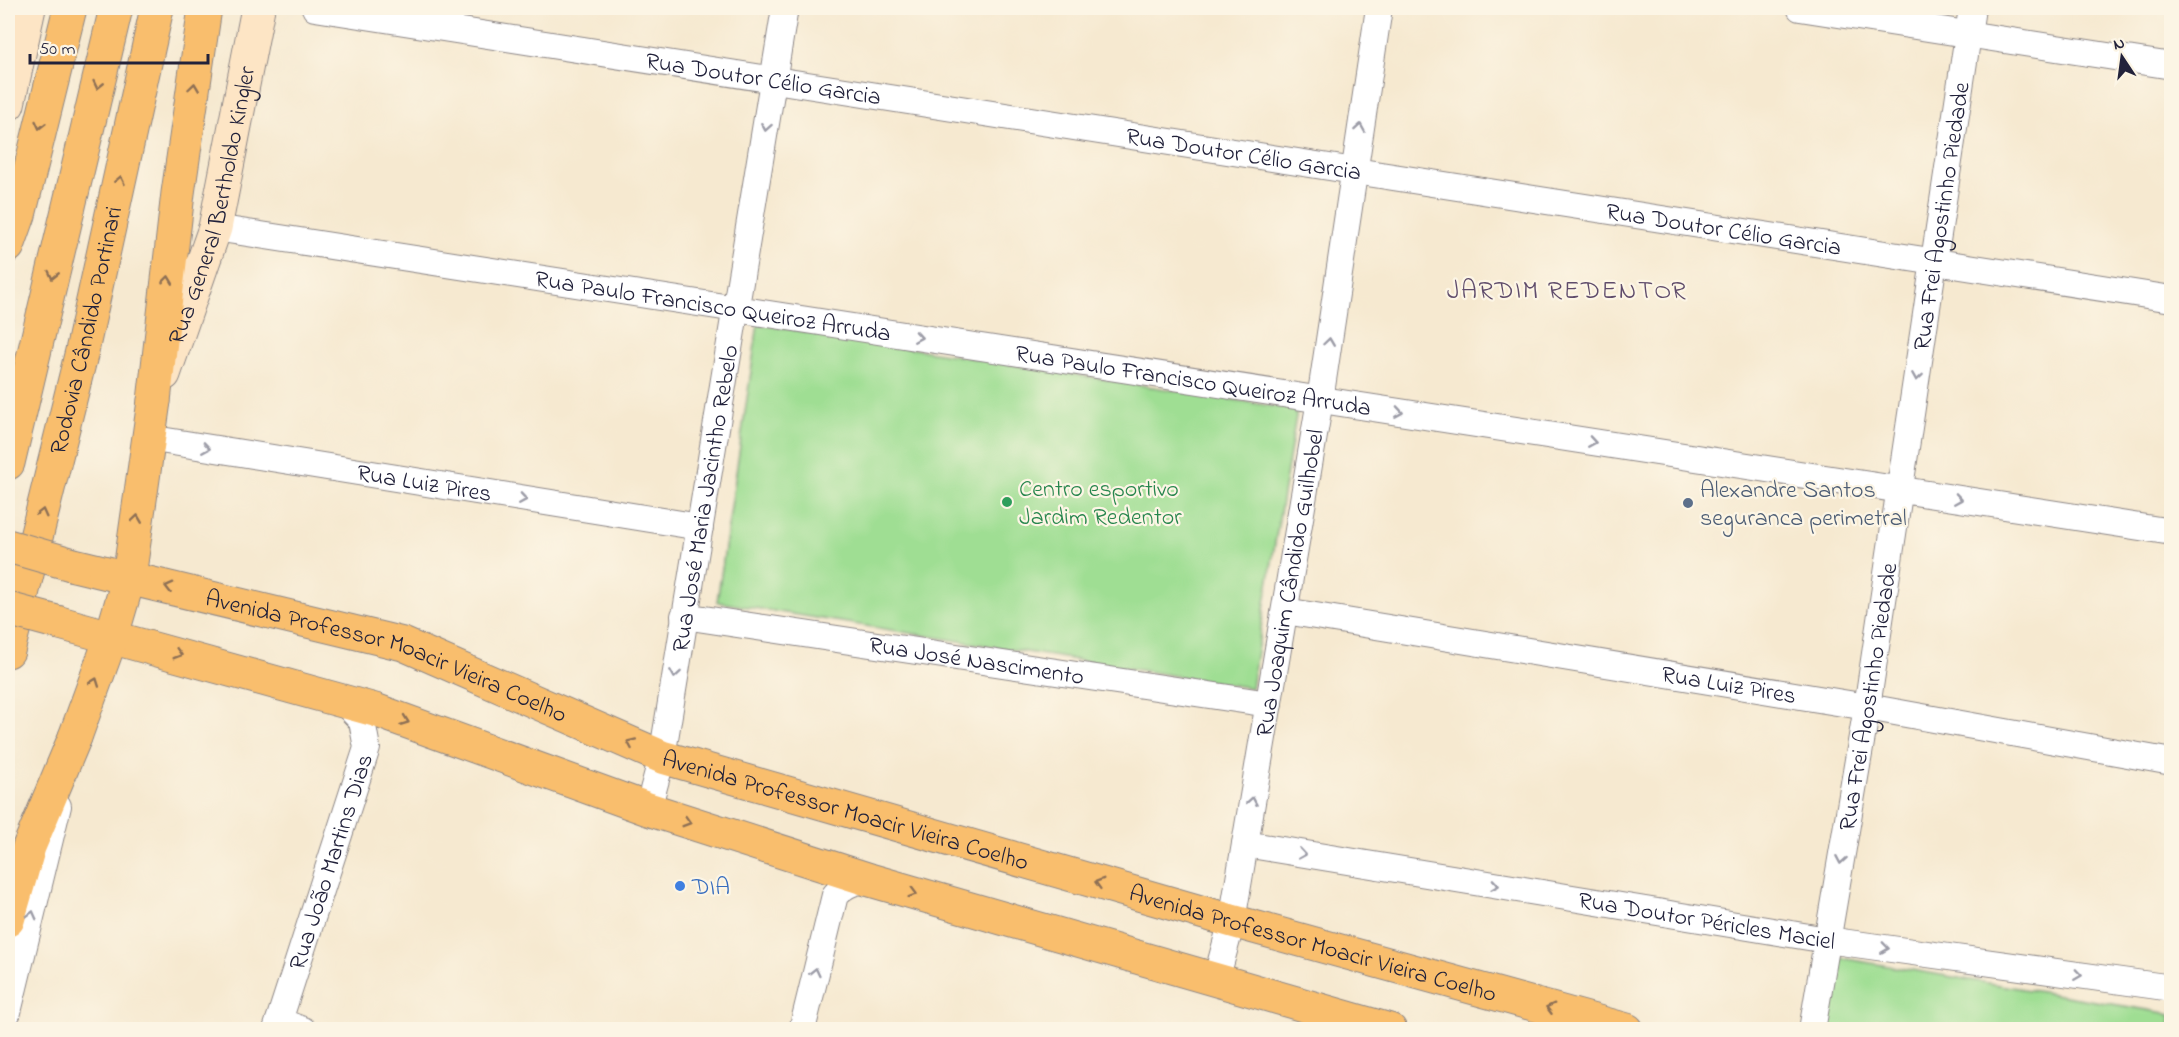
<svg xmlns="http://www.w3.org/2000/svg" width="2179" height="1037" font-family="'Indie Flower',sans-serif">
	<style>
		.green { fill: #9fde93; stroke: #608067; stroke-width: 1.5 }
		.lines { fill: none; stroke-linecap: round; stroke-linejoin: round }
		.street-casing { stroke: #8c8686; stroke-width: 28 }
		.secondary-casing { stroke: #8c8686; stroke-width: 35 }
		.primary-casing { stroke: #8c8686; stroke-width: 35 }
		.highway-casing { stroke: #8c8686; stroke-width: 35 }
		.street { stroke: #fff; stroke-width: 26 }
		.secondary { stroke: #fde5c5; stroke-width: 33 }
		.primary { stroke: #f9be6d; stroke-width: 33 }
		.highway { stroke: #f9be6d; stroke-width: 33 }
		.primary-bridge-casing { stroke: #8c8686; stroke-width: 35; stroke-linecap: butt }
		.primary-bridge { stroke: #f9be6d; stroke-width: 33 }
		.oneway { stroke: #8e7054 }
		.oneway2 { stroke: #9c9ca7 }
		.leisure-dot { fill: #2e9e5b; stroke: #fcf5e5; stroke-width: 2 }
		.service-dot { fill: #5c6f8a; stroke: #fcf5e5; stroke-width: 2 }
		.shop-dot { fill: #3f7fe0; stroke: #fcf5e5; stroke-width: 2 }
		.labels { text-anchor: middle; stroke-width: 4.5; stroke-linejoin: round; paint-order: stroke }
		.street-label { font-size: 24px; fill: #22223b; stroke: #fcf5e5 }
		.leisure-label { font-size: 24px; fill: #27864d; stroke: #fcf5e5; text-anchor: start }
		.service-label { font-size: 24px; fill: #4e5e75; stroke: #fcf5e5; text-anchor: start }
		.shop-label { font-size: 24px; fill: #366cbe; stroke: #fcf5e5; text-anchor: start }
		.neighbourhood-label { font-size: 26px; letter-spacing: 1.5px; fill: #5f4c6b; stroke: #fcf5e5 }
	</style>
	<rect width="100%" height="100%" fill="#fcf5e5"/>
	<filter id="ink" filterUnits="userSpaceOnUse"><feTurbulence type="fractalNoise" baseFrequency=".0167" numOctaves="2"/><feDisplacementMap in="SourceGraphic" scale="12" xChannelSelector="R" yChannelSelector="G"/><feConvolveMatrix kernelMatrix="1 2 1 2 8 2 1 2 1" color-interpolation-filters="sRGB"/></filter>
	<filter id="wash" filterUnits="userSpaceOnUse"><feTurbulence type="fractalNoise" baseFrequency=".008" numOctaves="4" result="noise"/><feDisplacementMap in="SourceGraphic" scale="24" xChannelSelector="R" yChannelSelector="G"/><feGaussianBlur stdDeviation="1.35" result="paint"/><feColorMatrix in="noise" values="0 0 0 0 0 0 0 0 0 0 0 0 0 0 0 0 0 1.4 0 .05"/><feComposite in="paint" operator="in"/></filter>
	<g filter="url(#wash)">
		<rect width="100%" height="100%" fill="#f6e9d0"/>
		<!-- green -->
		<g class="green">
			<polygon points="758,324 1297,410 1251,688 717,602"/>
			<polygon points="1841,958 2171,1014 2171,1029 1828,1029"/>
		</g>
	</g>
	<g filter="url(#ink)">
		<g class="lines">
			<!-- street casing -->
			<g class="street-casing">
				<g id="street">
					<path id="s1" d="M315,8L2172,299"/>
					<polyline points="1800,8 2172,66"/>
					<path id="s2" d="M215,228L2172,532"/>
					<path id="s3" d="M148,438L700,527"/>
					<path id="s4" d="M1285,611L1867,707L2172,762"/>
					<path id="s5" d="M684,616L1269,704"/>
					<path id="s6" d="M648,809L662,757L785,8"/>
					<path id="s7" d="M1245,844L1827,940L2172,988"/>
					<path id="s8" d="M1216,980L1232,921L1320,400L1379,8"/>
					<polyline points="8,1012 58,806"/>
					<polyline points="279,1021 303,1030"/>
					<path id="s9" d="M276,1030L367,748L362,721L342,700"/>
					<path d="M802,1030L835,895C846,884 854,881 870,880"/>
					<path id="s10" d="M1812,1030L1867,707L1972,8"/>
				</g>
			</g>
			<!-- secondary casing -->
			<g class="secondary-casing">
				<g id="secondary">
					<polyline points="8,104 29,8"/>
					<path id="s11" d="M164,374L215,228L258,8"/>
				</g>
			</g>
			<!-- primary casing -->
			<g class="primary-casing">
				<g id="primary">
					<path id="s12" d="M74,565L403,644L662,757L1232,921L1627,1030"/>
					<polyline points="60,623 375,710 648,809 870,880 1390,1030"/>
					<polyline points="75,737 112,635 129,577 154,401"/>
				</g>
			</g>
			<!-- highway casing -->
			<g class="highway-casing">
				<g id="highway">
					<polyline points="8,246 19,215 70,8"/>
					<polyline points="154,401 178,193 205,8"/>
					<polyline points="8,463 116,8"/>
					<path id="s13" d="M8,651L82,351L157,8"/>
					<polyline points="8,920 29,847 75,737"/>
				</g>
			</g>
			<!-- street -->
			<use href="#street" class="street"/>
			<!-- secondary -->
			<use href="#secondary" class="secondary"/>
			<!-- primary -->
			<use href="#primary" class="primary"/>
			<!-- highway -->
			<use href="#highway" class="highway"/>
			<!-- primary-bridge casing -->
			<g class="primary-bridge-casing">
				<g id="primary-bridge">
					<polyline points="8,546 74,565"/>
					<polyline points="8,609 60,623"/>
				</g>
			</g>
			<!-- primary-bridge -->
			<use href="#primary-bridge" class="primary-bridge"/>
		</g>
		<!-- one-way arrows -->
		<defs><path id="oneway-chevron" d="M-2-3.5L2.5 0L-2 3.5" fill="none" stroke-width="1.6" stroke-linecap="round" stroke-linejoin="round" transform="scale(1.5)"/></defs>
		<g class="oneway">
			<use href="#oneway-chevron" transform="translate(98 85) rotate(103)"/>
			<use href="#oneway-chevron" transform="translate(194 87) rotate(-82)"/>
			<use href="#oneway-chevron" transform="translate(40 125) rotate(103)"/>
			<use href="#oneway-chevron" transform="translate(120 180) rotate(-78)"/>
			<use href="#oneway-chevron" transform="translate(53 275) rotate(103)"/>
			<use href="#oneway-chevron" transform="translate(168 280) rotate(-83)"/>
			<use href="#oneway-chevron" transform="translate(42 513) rotate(-76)"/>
			<use href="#oneway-chevron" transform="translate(137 519) rotate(-82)"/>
			<use href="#oneway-chevron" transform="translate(169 587) rotate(-166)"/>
			<use href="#oneway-chevron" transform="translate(178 654) rotate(16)"/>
			<use href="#oneway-chevron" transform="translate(95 682) rotate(-70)"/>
			<use href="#oneway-chevron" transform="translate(405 721) rotate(20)"/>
			<use href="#oneway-chevron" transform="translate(631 743) rotate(-156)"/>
			<use href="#oneway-chevron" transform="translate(687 822) rotate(17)"/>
			<use href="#oneway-chevron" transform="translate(1099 883) rotate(-164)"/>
			<use href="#oneway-chevron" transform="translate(913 893) rotate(16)"/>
			<use href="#oneway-chevron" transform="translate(1550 1008) rotate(-165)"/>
		</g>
		<g class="oneway2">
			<use href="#oneway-chevron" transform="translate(766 127) rotate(100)"/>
			<use href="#oneway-chevron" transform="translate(1360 128) rotate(-81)"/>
			<use href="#oneway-chevron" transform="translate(918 337) rotate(9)"/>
			<use href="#oneway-chevron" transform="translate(1329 342) rotate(-82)"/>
			<use href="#oneway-chevron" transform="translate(1917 377) rotate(99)"/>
			<use href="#oneway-chevron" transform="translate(1399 412) rotate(9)"/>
			<use href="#oneway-chevron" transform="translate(1592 442) rotate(9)"/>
			<use href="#oneway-chevron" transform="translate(206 448) rotate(9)"/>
			<use href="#oneway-chevron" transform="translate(523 499) rotate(9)"/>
			<use href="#oneway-chevron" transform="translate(1958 499) rotate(9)"/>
			<use href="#oneway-chevron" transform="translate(675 674) rotate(99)"/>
			<use href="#oneway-chevron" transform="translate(1252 801) rotate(-80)"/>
			<use href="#oneway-chevron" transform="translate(1302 854) rotate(9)"/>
			<use href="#oneway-chevron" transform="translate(1841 860) rotate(100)"/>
			<use href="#oneway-chevron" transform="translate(1495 885) rotate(9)"/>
			<use href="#oneway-chevron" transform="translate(32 915) rotate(-76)"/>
			<use href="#oneway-chevron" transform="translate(1885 948) rotate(8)"/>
			<use href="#oneway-chevron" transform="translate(815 972) rotate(-77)"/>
			<use href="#oneway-chevron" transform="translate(2078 975) rotate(8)"/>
		</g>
	</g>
	<!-- markers -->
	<circle class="leisure-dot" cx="1007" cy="502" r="6"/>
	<circle class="service-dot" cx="1688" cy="503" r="6"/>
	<circle class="shop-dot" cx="680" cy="886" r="6"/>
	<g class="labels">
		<!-- street labels -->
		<g class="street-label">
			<text dy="8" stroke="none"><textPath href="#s1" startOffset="454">Rua Doutor Célio Garcia</textPath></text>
			<text dy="8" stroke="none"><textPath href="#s1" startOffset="940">Rua Doutor Célio Garcia</textPath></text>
			<text dy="8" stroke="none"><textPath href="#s11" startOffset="176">Rua General Bertholdo Kingler</textPath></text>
			<text dy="8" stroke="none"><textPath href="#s10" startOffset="824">Rua Frei Agostinho Piedade</textPath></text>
			<text dy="8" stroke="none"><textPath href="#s1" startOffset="1426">Rua Doutor Célio Garcia</textPath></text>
			<text dy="8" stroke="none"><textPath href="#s2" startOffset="504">Rua Paulo Francisco Queiroz Arruda</textPath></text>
			<text dy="8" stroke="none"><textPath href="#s13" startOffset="330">Rodovia Cândido Portinari</textPath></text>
			<text dy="8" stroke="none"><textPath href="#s2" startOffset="990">Rua Paulo Francisco Queiroz Arruda</textPath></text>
			<text dy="8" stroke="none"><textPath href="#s3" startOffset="280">Rua Luiz Pires</textPath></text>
			<text dy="8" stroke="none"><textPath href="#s6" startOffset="316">Rua José Maria Jacintho Rebelo</textPath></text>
			<text dy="8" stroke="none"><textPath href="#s8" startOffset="404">Rua Joaquim Cândido Guilhobel</textPath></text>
			<text dy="8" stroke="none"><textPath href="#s12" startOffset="326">Avenida Professor Moacir Vieira Coelho</textPath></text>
			<text dy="8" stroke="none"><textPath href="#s5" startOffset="296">Rua José Nascimento</textPath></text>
			<text dy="8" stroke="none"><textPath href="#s4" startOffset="450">Rua Luiz Pires</textPath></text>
			<text dy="8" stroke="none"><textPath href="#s10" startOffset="338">Rua Frei Agostinho Piedade</textPath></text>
			<text dy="8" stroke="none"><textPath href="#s12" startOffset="812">Avenida Professor Moacir Vieira Coelho</textPath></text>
			<text dy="8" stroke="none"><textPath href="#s9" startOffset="177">Rua João Martins Dias</textPath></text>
			<text dy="8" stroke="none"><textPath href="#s7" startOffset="468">Rua Doutor Péricles Maciel</textPath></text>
			<text dy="8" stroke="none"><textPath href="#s12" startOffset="1298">Avenida Professor Moacir Vieira Coelho</textPath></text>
		</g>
		<!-- leisure labels -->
		<g class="leisure-label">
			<text x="1019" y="496">Centro esportivo<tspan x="1019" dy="28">Jardim Redentor</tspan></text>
		</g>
		<!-- service labels -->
		<g class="service-label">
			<text x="1700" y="497">Alexandre Santos<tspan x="1700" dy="28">seguranca perimetral</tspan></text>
		</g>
		<!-- shop labels -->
		<g class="shop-label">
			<text x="692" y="894">DIA</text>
		</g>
		<!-- neighbourhood labels -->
		<g class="neighbourhood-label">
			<text x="1567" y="298">JARDIM REDENTOR</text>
		</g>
	</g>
	<!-- margin -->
	<rect width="2179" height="1037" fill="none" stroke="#fcf5e5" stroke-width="30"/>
	<!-- north arrow -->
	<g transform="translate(2122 57) rotate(347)" stroke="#fcf5e5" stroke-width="4.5" paint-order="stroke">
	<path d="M0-4.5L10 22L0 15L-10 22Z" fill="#22223b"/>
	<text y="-9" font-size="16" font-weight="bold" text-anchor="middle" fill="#22223b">N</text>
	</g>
	<!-- scale -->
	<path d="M30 54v9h178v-9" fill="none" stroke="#22223b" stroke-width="3"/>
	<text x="39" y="54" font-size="18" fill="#22223b" stroke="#fcf5e5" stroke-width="4.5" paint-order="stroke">50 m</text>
</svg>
